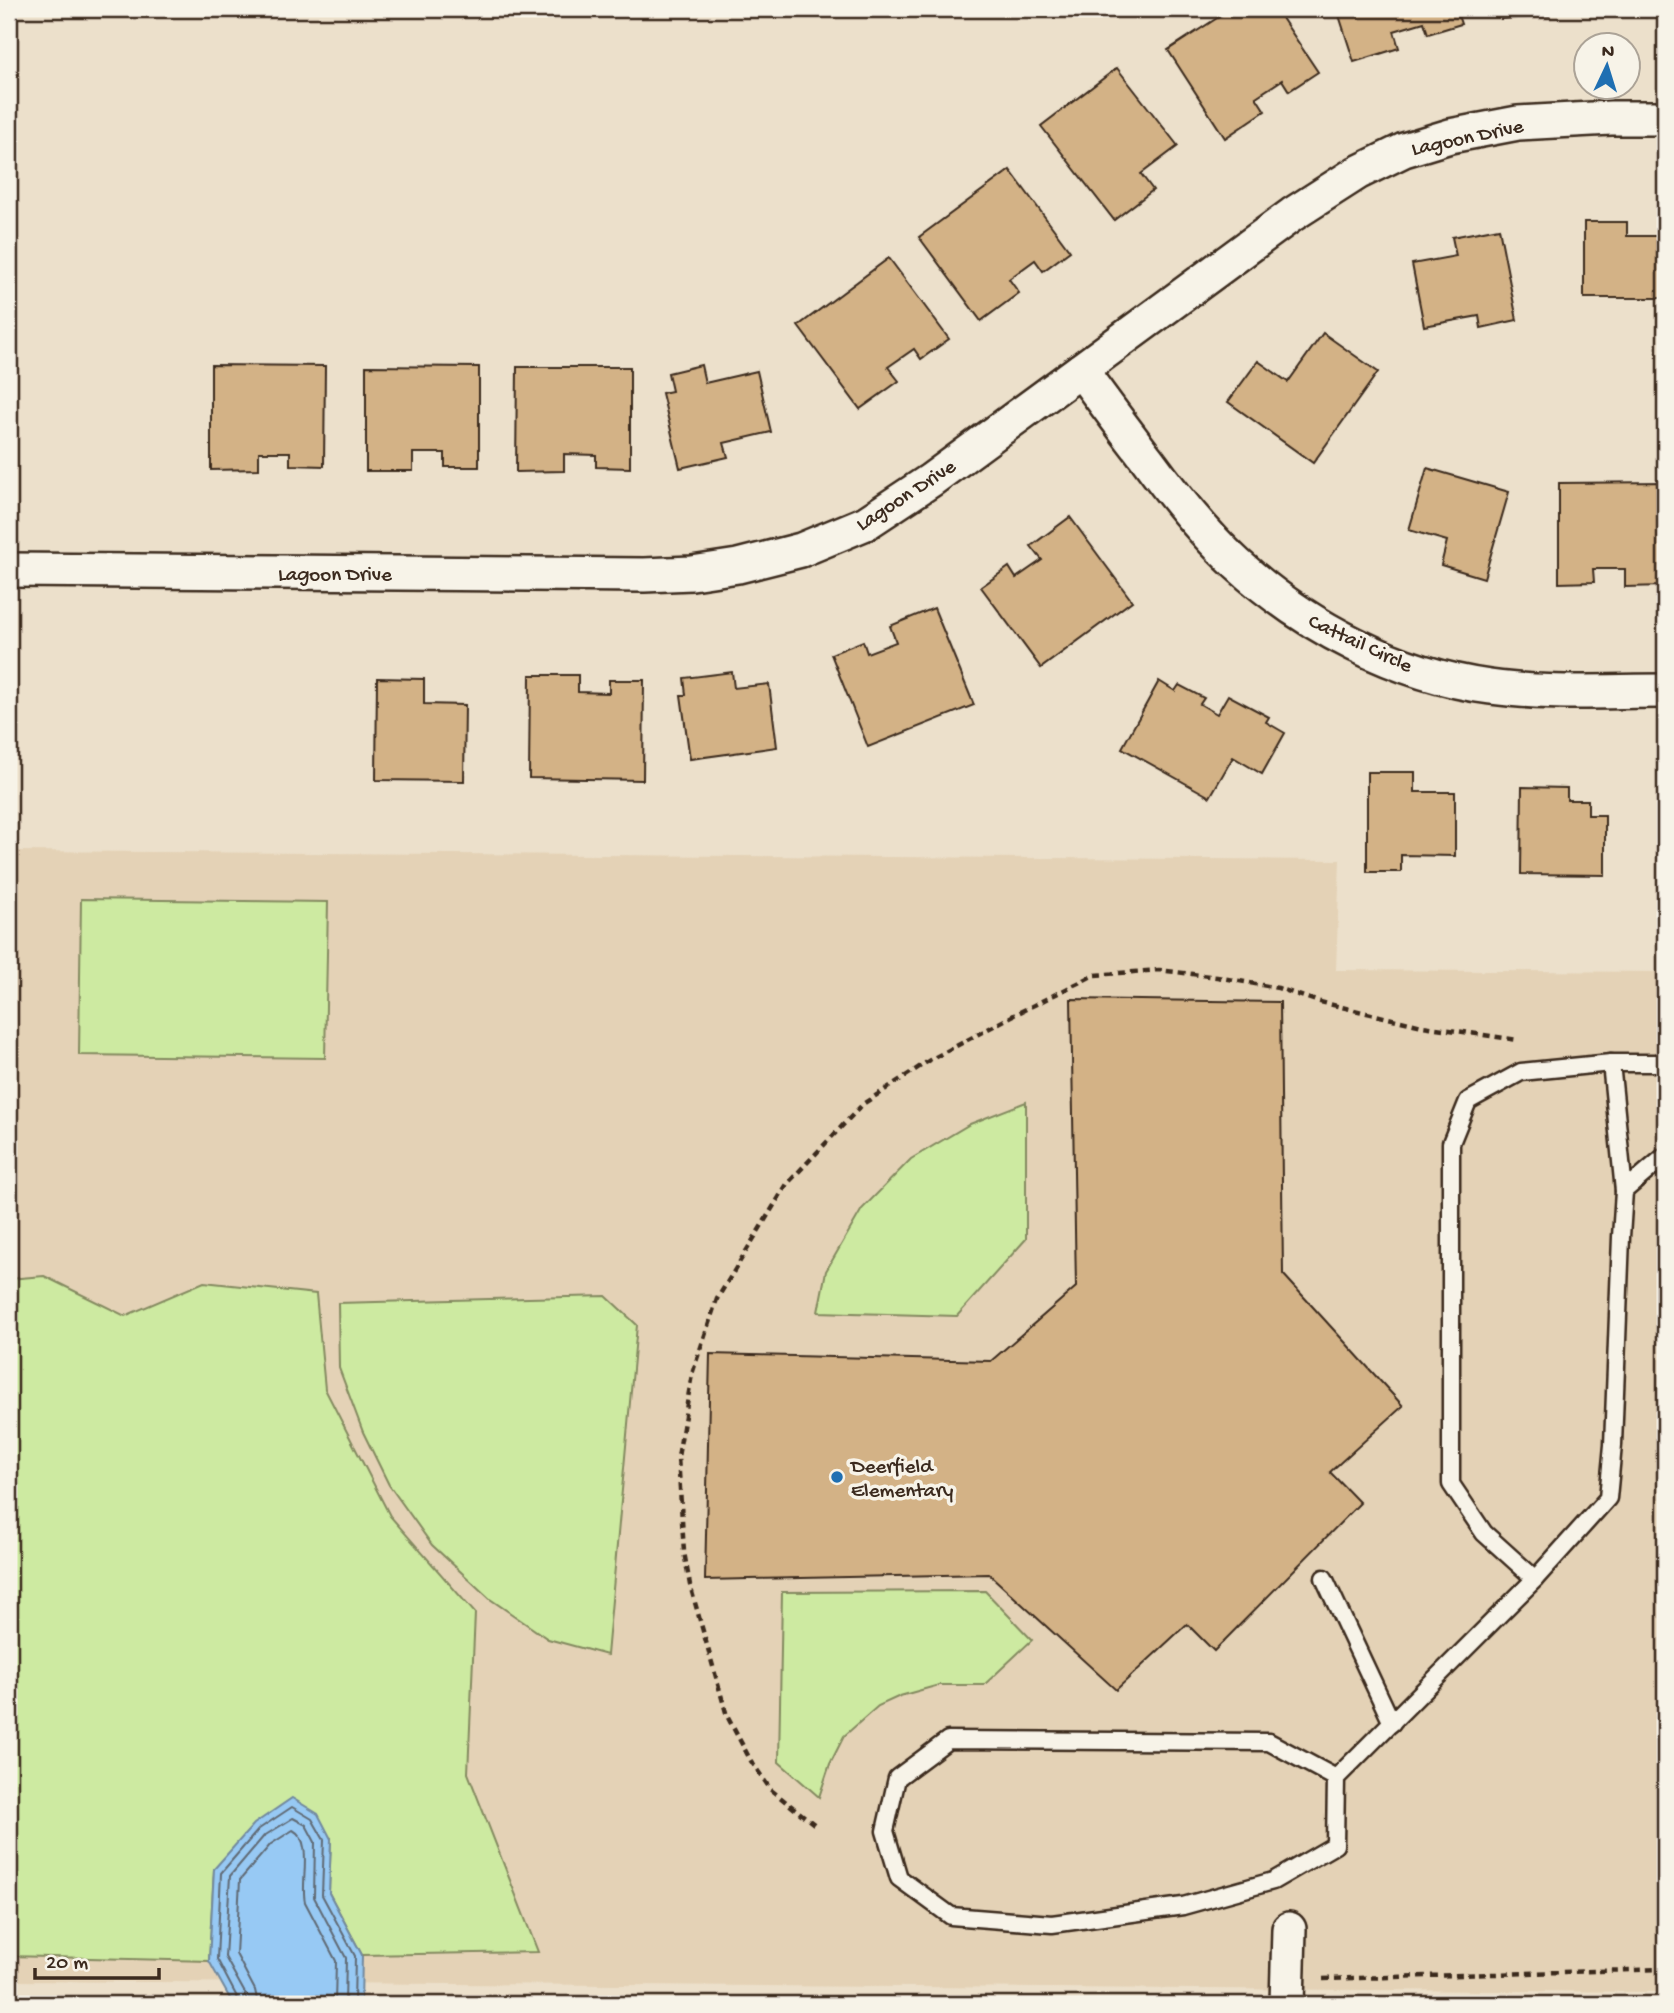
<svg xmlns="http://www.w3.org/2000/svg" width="1674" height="2013" font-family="'Gochi Hand',sans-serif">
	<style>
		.built { fill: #e4d2b6 }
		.green { fill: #cdeaa1; stroke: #848a60; stroke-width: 2 }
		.water { fill: #97c9f4; stroke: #72899e; stroke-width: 2 }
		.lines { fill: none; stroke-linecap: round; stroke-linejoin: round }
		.shore { stroke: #606a74; stroke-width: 2 }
		.building { fill: #d3b286; stroke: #3b2a1e; stroke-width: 2 }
		.service-casing { stroke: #3b2a1e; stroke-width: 21 }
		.minor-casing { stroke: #3b2a1e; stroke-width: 38 }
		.path { stroke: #3b2a1e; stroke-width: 4.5; stroke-dasharray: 7 5; stroke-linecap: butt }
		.service { stroke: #f7f3e8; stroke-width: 16 }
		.minor { stroke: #f7f3e8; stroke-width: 33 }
		.poi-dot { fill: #1f6fb2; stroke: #f7f3e8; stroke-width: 2.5 }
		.labels { text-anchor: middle; stroke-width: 7; stroke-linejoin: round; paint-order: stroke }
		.street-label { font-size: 21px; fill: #3b2a1e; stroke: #f7f3e8 }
		.poi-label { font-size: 21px; fill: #3b2a1e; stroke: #f7f3e8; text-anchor: start }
	</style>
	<rect width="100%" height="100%" fill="#ece0cb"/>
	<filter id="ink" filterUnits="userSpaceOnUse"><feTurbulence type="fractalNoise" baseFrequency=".0143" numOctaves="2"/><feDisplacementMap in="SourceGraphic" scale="14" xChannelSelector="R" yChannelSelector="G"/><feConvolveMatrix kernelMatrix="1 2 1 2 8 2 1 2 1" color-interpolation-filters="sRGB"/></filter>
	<g filter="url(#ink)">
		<!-- built -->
		<polygon class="built" points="9,851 1340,860 1336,970 1665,972 1665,1992 9,1981"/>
		<!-- green -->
		<g class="green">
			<polygon points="81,899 328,902 325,1058 79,1055"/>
			<polygon points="1026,1102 1026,1239 957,1316 818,1312 826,1271 862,1209 911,1159 970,1124"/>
			<polygon points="44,1276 125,1316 204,1282 316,1294 325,1389 390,1516 475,1613 468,1773 538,1952 362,1955 329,1893 331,1838 214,1869 209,1961 9,1956 9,1279"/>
			<polygon points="606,1296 637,1325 607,1655 548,1639 490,1599 432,1545 389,1485 363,1432 339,1368 338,1303"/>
			<polygon points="985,1591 1032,1640 984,1685 939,1685 900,1696 878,1706 844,1736 830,1764 819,1797 779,1762 782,1592"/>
		</g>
		<!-- water -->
		<polygon class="water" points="292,1798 318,1814 331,1839 329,1893 362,1955 361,2004 233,2004 209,1961 214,1869 254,1824"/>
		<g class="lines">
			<!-- shore -->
			<g class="shore">
				<polyline points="239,2004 238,1999 217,1959 221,1873 259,1829 292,1807 312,1819 324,1840 322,1895 355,1956 354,2004"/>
				<polyline points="247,2004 246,1995 225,1957 230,1876 264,1836 293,1818 306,1825 315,1842 314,1897 346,1958 345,2004"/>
				<path d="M258,2004L255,1990L236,1954L240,1880L271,1844L293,1830C314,1841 300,1882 305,1902L336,1961L335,2004"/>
			</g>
		</g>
		<!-- building -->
		<g class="building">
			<polygon points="1231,9 1276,9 1318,72 1289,91 1282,80 1256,97 1265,111 1225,138 1168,50"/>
			<polygon points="1337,9 1456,9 1461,24 1428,34 1424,22 1394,31 1399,48 1354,62"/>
			<polygon points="1500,9 1548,9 1549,16 1501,19"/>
			<polygon points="1117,68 1178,146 1141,174 1153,190 1114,220 1041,126"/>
			<polygon points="1010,170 1070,251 1043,271 1035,260 1009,279 1019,293 981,321 919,237"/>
			<polygon points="1584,222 1627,222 1627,236 1665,236 1665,298 1584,298"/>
			<polygon points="1499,228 1517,320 1481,328 1479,316 1424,326 1412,264 1456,256 1452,237"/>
			<polygon points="889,258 949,339 921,359 914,349 888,367 899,381 860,409 798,326"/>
			<polygon points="1323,333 1378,372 1313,463 1228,402 1258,361 1288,382"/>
			<polygon points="211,365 325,366 324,466 290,465 290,452 259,452 259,469 211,470"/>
			<polygon points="701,365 705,383 757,371 771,432 724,443 728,457 680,468 662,393 672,391 668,373"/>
			<polygon points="366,366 479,367 479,467 445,467 445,453 413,453 413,471 366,471"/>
			<polygon points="517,367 630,367 630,468 596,467 596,455 564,454 564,471 516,472"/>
			<polygon points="1427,468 1509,492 1484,578 1441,565 1447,541 1409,530"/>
			<polygon points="1665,482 1665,586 1625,587 1625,569 1593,569 1594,582 1559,583 1559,483"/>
			<polygon points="1070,517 1132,601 1041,668 981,587 1009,567 1016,578 1042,560 1031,546"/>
			<polygon points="934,608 974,705 868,747 831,654 863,641 867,653 896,642 890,626"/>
			<polygon points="732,672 734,688 769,684 777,747 690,759 681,695 686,695 684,678"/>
			<polygon points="530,675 578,675 578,692 609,693 609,680 644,680 643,780 529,778"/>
			<polygon points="377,678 424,679 424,704 465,705 464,781 376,780"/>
			<polygon points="1159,681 1175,691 1179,685 1204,698 1200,704 1217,714 1228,695 1269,717 1266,722 1285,733 1262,774 1233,757 1210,797 1122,748"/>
			<polygon points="1367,772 1415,772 1415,792 1455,792 1455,856 1401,855 1401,872 1367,872"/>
			<polygon points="1522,787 1567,788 1567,800 1588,800 1588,815 1605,815 1605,875 1521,874"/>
			<polygon points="1071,999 1280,1002 1283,1274 1403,1406 1330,1472 1360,1503 1214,1651 1187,1624 1116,1690 989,1574 705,1580 710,1354 991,1361 1076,1287"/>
			<rect x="1554" y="2001" width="31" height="3"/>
		</g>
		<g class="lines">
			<!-- service casing -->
			<g class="service-casing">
				<g id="service">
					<polyline points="1611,1063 1624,1191 1665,1156"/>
					<polyline points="1324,1578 1392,1723"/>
					<polyline points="1535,1579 1484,1533 1451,1484 1451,1143 1468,1101 1521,1072 1611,1063 1665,1063"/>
					<polyline points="1336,1778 1269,1742 948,1740 897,1778 885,1831 899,1878 951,1916 1052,1924 1183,1906 1273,1881 1335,1845 1336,1778 1535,1579 1608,1498 1613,1445 1621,1237 1624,1191"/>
				</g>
			</g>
			<!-- minor casing -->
			<g class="minor-casing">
				<g id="minor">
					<path d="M1081,370C1102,400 1125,430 1147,459C1174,496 1203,533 1237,564C1305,626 1398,675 1490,687C1548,695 1608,691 1665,691"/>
					<polyline points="9,570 644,575 692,573 738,566 801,550 866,523 931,480 1293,214 1357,173 1404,150 1450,136 1518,123 1611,118 1665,118"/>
					<polyline points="1287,2004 1289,1929"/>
				</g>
			</g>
			<!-- path -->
			<g class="path">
				<polyline points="814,1824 771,1790 751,1761 727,1716 690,1585 684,1552 678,1457 692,1374 717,1299 787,1184 863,1104 930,1060 1014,1015 1094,975 1159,970 1217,977 1278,988 1316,1001 1422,1026 1518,1040"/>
				<polyline points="1323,1979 1665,1969"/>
			</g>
			<!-- service -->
			<use href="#service" class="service"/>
			<!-- minor -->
			<use href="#minor" class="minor"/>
		</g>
	</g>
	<!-- markers -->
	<circle class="poi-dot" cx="837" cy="1477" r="7"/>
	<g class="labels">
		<!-- street labels -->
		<g class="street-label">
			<text transform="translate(1467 136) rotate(-12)" y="7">Lagoon Drive</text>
			<text transform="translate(905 494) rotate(-33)" y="7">Lagoon Drive</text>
			<text x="335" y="580">Lagoon Drive</text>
			<text transform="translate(1361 642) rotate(25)" y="7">Cattail Circle</text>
		</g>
		<!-- poi labels -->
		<g class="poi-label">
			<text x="851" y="1472">Deerfield<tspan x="851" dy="24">Elementary</tspan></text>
		</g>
	</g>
	<!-- margin -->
	<rect width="1674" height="2013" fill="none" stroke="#f7f3e8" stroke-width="35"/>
	<rect x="18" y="18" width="1639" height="1978" fill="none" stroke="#3b2a1e" stroke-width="2.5" filter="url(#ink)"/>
	<!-- north arrow -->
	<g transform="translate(1607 66) rotate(4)"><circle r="33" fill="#f7f3e8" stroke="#aca397" stroke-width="2"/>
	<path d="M0-5L12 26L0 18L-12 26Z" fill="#1f6fb2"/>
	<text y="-10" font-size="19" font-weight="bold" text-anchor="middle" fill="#3b2a1e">N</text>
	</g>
	<!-- scale -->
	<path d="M35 1968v10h124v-10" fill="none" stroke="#3b2a1e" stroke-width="3.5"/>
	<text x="46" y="1968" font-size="21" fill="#3b2a1e" stroke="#f7f3e8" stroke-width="5" paint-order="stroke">20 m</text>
</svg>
